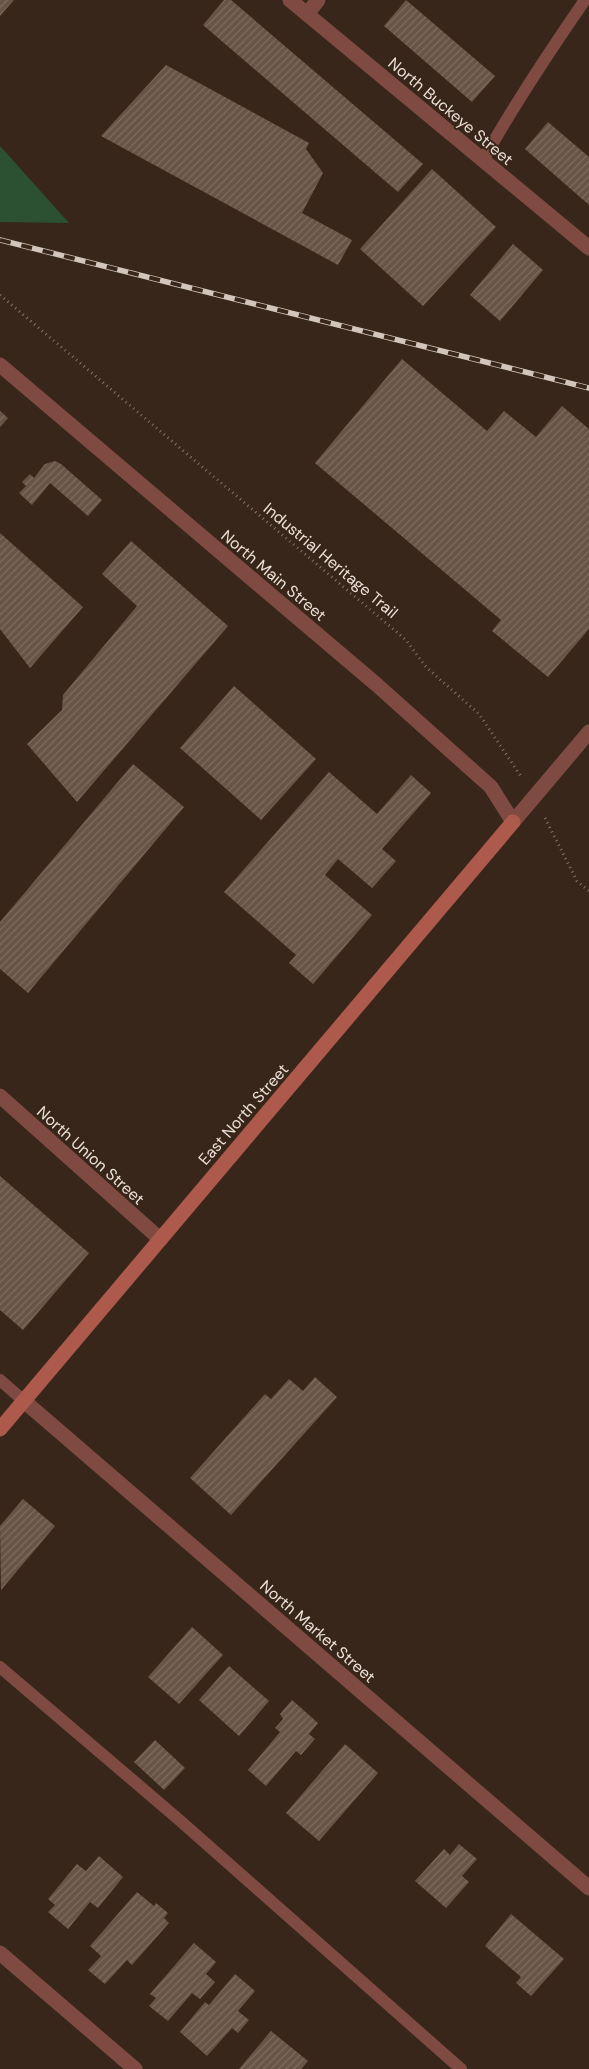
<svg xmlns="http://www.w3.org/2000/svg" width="589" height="2069" font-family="'DM Sans',sans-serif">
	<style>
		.green { fill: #2b5132 }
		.building { fill: url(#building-hatch) }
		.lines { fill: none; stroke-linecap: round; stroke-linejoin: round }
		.path { stroke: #837469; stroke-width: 3; stroke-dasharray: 1 4; stroke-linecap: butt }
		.lane { stroke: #7f4a41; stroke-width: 12 }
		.street { stroke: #7f4a41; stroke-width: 15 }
		.secondary { stroke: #ad5a4d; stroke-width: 15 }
		.rail-casing { stroke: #d1c5bc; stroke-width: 5.5 }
		.rail { stroke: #372619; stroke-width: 4; stroke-dasharray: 11; stroke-linecap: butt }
		.labels { text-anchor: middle; stroke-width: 4; stroke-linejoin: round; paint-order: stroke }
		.street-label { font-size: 16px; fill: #ece0d8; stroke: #372619 }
	</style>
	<defs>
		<pattern id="building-hatch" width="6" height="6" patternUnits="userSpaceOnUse" patternTransform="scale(1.25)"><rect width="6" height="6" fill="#685446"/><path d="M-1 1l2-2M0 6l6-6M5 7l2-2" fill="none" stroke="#7e6c60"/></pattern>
	</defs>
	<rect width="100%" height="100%" fill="#372619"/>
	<!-- green -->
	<polygon class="green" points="0,146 1,147 69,223 0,222"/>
	<!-- building -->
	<g class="building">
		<polygon points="0,0 14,0 0,16"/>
		<polygon points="224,0 231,0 423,164 398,192 203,25"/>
		<polygon points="406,0 495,76 472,102 384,26"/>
		<polygon points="166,65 309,143 306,149 323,173 302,213 352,240 338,265 101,136"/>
		<polygon points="548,122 589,157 589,205 525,149"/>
		<polygon points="432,169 496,227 423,306 360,249"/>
		<polygon points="513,244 543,270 500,321 470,295"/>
		<polygon points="402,359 487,431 504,411 536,437 562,406 589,429 589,629 548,677 492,631 501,620 315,463"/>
		<polygon points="0,411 8,418 0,427"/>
		<polygon points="55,461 61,464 102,500 88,516 50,483 32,505 19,493 26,486 22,482 30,474 34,478 45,464"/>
		<polygon points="0,533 83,607 30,668 0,629"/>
		<polygon points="131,541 228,626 77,802 27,744 62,710 63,695 137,606 102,574"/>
		<polygon points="234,686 316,759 261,820 180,748"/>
		<polygon points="133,764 184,807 28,993 0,969 0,922"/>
		<polygon points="329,772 377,814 411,775 431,793 382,849 396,861 372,888 338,859 325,875 372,915 313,984 289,963 296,955 224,892"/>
		<polygon points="0,1176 89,1253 23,1330 0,1310"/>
		<polygon points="315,1377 337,1397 231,1515 190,1478 265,1394 271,1399 289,1379 303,1391"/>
		<polygon points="23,1499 55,1526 1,1590 0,1526"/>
		<polygon points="192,1627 223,1655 179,1704 148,1677"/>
		<polygon points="229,1666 269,1701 239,1736 199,1700"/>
		<polygon points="292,1700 318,1723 309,1734 315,1739 301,1755 296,1751 266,1786 248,1770 280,1732 275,1728 283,1719 280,1714"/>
		<polygon points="155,1740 185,1768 164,1790 134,1762"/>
		<polygon points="345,1744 378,1773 319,1841 286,1813"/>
		<polygon points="459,1844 477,1859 462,1876 469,1882 446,1908 415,1881 444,1849 450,1855"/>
		<polygon points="99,1856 123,1877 98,1908 90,1902 68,1929 48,1912 55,1905 48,1899 77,1864 86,1871"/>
		<polygon points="137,1892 154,1906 156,1903 168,1913 164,1918 169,1923 132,1965 127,1960 105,1984 88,1970 101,1956 90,1946"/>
		<polygon points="511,1914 564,1959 531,1996 516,1983 521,1977 485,1946"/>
		<polygon points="194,1943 216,1962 206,1974 215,1982 200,1999 192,1993 168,2021 149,2006 156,1998 150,1994"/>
		<polygon points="235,1974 255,1991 238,2011 249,2020 238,2033 232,2028 207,2056 180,2032 205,2002 209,2005"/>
		<polygon points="271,2031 308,2061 301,2069 239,2069"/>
	</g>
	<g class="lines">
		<!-- path -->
		<g class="path">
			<polyline points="0,295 406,640 426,667 479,714 522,778"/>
			<polyline points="545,818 577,881 589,891"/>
		</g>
		<!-- lane -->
		<g class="lane">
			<path d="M483,160C514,105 549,52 585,0"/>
			<polyline points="0,1380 24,1401"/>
			<polyline points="0,1667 177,1818 461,2069"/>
		</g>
		<!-- street -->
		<g class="street">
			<polyline points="290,0 589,248"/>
			<polyline points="307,14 318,0"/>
			<polyline points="0,365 377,685 491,787 513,822 589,732"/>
			<polyline points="0,1096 160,1239"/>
			<polyline points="24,1401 589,1888"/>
			<polyline points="0,1953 135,2069"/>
		</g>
		<!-- secondary -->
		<polyline class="secondary" points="0,1429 513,822"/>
		<!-- rail casing -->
		<g class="rail-casing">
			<polyline id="rail" points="0,240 589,388"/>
		</g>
		<!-- rail -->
		<use href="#rail" class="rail"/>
	</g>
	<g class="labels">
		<!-- street labels -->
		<g class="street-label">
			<text transform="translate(451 111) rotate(40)" y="6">North Buckeye Street</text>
			<text transform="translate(331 560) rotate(40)" y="6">Industrial Heritage Trail</text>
			<text transform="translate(274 575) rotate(40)" y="6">North Main Street</text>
			<text transform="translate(243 1114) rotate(-49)" y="6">East North Street</text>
			<text transform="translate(91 1155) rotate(42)" y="6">North Union Street</text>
			<text transform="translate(318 1631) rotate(41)" y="6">North Market Street</text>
		</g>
	</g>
</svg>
